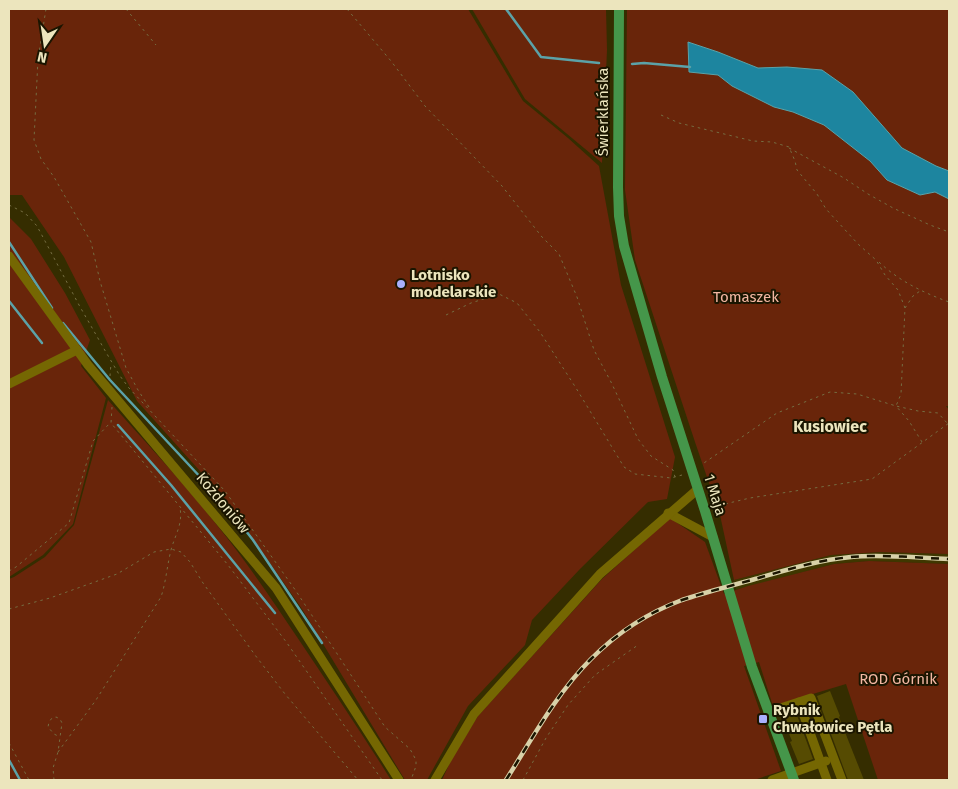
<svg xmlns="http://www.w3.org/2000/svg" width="958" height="789" font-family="'Fira Sans',sans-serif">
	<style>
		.built { fill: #3f3700 }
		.green { fill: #69250a }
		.water { fill: #1d859f; stroke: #5ba2a8 }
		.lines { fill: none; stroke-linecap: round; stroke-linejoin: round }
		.stream { stroke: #5ba2a8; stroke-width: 2.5 }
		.building { fill: #564b02 }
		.path { stroke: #756d42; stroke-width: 1; stroke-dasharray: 2.5 4; stroke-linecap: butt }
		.minor { stroke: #756702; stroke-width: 9 }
		.major { stroke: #45964a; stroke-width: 10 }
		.rail-casing { stroke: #d8d1a8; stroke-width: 4.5 }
		.rail { stroke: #1a1500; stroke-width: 2.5; stroke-dasharray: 8; stroke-linecap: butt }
		.poi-dot { fill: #a9b0fc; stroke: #1a1500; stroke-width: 2 }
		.labels { text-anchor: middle; stroke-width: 4; stroke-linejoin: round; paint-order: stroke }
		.street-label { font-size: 15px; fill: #ece5bd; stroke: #1a1500 }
		.poi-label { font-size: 15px; font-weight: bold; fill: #ece5bd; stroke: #1a1500; text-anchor: start }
		.park-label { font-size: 15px; fill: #f3b7a2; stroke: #1a1500 }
		.neighbourhood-label { font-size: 16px; font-weight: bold; fill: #ece5bd; stroke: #1a1500 }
	</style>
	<rect width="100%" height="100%" fill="#352d00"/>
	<!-- built -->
	<polygon class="built" points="880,552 949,554 949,564 869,561 834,564 736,590 734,580 831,555"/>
	<!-- green -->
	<g class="green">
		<polygon points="9,9 468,9 523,101 568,138 599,166 621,285 675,457 667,499 648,502 580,569 532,620 525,645 468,706 427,780 405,780 302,609 226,500 137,401 64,257 22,195 9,195"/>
		<polygon points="472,9 606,9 607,50 602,163 525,99"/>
		<polygon points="627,9 949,9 949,171 936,166 902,148 853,92 787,67 758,68 718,52 688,43 689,72 718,75 732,86 774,107 793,112 824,125 870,161 887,180 920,195 935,192 949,199 949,406 946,406 949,410 949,554 880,552 831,555 734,580 720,515 695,442 635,260 625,190"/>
		<polygon points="9,217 31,239 65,293 90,340 81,366 106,398 73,524 43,555 9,577"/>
		<path d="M108,400C146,443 185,484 220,529C248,564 273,601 297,637C329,685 361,732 391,780H9V579L14,577L45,557L74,525Z"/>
		<polygon points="670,518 705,542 724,594 748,586 834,564 869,561 949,564 949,778 942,780 878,780 846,684 773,706 759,662 744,666 781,771 754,780 442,780 453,756 478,716 602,579"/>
	</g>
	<!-- water -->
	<polygon class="water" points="688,42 718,52 758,68 787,67 822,70 853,92 902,148 936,166 949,171 949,199 935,192 920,195 887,180 870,161 824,125 793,112 774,107 732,86 718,75 689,72"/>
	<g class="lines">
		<!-- stream -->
		<g class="stream">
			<polyline points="506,9 541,57 599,63"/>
			<polyline points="632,64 644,63 690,67"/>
			<polyline points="9,242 52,308"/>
			<polyline points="9,301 42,343"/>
			<polyline points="63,323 110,380 203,480 235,517 253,540 322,643"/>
			<polyline points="118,425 171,485 275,613"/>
			<polyline points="9,760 20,780"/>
		</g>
	</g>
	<!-- building -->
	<g class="building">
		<polygon points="830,691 840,716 839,717 864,780 848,780 817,696"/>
		<polygon points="795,710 813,759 799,764 790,742 792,741 781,714"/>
	</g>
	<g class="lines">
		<!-- path -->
		<g class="path">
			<polyline points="46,9 38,59 34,140 41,159 54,177 91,242 100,281 126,368 138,390 149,407"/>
			<polyline points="126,9 156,45"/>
			<polyline points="347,9 391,61 425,106 502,186 542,237 559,254 577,297 594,350 611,382 638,439 651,456 673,470 675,477"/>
			<polyline points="661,115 679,123 753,141 772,142 789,147 795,161 797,170 817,194 826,209 858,244 876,260 885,275 898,290 905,308 901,394 896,406 857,394 830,392 777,413 701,465"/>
			<polyline points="789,148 844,178 868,194 893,208 930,225 949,232"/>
			<polyline points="9,205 25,213 37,226 79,305 107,354 120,376 129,388 225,491 296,591 385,727 410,749 416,760 416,766 411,780"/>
			<path d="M879,262C899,281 924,293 949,302"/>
			<polyline points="905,308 913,296 920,291"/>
			<polyline points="446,315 471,303 499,294 517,303 540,332 576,388 624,467 635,474 671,478 682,475"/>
			<polyline points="110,376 111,363"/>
			<polyline points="112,407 111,423 228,565 287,643 382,780"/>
			<polyline points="922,442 909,421 896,406 918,411 938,413 948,424"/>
			<polyline points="713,508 729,503 750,498 872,479 949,423"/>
			<polyline points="9,571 16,567 69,523 93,441 110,423"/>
			<polyline points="9,609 50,598 117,574 154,552 171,549 181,552 190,562 203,583 255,655 285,694 358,780"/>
			<polyline points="9,743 29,780"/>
			<path d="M58,752L96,700L161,597C166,582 167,566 171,550C175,535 183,524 180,508"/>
			<polyline points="54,780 53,768 58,752 62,723 60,719 56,717 52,718 49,722 48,727 54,734 60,737"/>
			<polyline points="523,780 546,738 568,705 595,675 638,645"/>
		</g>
		<!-- minor -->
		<g class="minor">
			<polyline points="9,256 88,365 276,588 399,780"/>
			<polyline points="9,384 77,350"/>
			<polyline points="668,513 713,537"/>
			<polyline points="799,702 811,698 842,780"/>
			<polyline points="768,712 799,702 827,780"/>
			<polyline points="435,780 474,714 600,574 698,489"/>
			<polyline points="772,780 826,761"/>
		</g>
		<!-- major -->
		<polyline class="major" points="619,9 618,187 619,216 624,246 662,377 705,511 752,667 794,780"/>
		<!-- rail casing -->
		<g class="rail-casing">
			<path id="rail" d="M506,780C532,739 556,694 591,659C617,633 647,613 682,600C706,592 731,586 755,579C786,570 818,560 851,557C883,554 917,558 949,559"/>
		</g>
		<!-- rail -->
		<use href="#rail" class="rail"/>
	</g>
	<!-- markers -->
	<g class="poi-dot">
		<circle cx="401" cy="284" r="5"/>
		<rect x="758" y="714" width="10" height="10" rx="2.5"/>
	</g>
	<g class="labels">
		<!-- street labels -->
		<g class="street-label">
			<text transform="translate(603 112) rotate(-90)" y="5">Świerklańska</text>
			<text transform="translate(715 495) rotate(72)" y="5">1 Maja</text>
			<text transform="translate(223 503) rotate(50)" y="5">Kożdoniów</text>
		</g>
		<!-- poi labels -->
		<g class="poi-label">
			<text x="411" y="280">Lotnisko<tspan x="411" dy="17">modelarskie</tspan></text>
			<text x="773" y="715">Rybnik<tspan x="773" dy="17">Chwałowice Pętla</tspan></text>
		</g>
		<!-- park labels -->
		<g class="park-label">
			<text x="746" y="302">Tomaszek</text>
			<text x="898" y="684">ROD Górnik</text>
		</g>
		<!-- neighbourhood labels -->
		<g class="neighbourhood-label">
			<text x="830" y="432">Kusiowiec</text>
		</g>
	</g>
	<!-- border -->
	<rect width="958" height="789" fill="none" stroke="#ece5bd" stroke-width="20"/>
	<!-- north arrow -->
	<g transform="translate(45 45) rotate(193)" stroke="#1a1500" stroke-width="4" paint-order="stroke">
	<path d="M0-4L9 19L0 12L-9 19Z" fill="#ece5bd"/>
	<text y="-8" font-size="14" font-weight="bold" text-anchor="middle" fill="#ece5bd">N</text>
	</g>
</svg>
